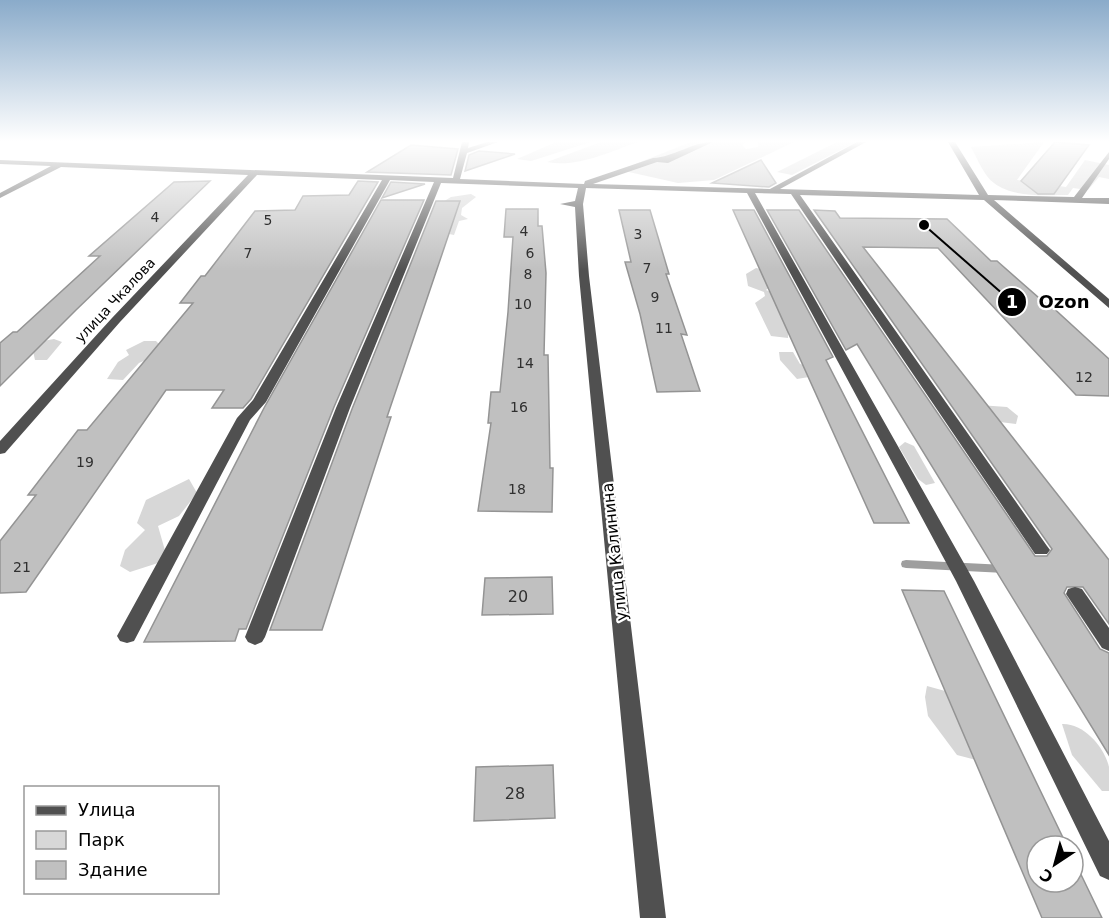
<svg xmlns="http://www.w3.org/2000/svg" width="1109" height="918" font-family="'DejaVu Sans',sans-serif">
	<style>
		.green { fill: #d7d7d7 }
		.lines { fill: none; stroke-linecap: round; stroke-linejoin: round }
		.stream { fill: #9e9e9e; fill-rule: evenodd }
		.building { fill: #c0c0c0; stroke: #949494; stroke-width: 1.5 }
		.minor { fill: #505050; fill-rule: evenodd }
		.labels { text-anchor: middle; stroke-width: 4.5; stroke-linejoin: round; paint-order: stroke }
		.number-label { font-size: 14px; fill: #303030 }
		.far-street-label { font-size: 14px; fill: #000; stroke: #fff }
		.street-label { font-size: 16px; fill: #000; stroke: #fff }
		.near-number-label { font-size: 16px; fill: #303030 }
		.leader { fill: none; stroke: #000; stroke-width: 2 }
		.callout-dot { fill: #000; stroke: #fff; stroke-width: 2 }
		.mark-label { font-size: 18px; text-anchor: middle; font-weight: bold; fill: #fff }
		.callout-label { font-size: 18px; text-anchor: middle; font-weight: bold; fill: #000; stroke: #fff; stroke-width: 4.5; stroke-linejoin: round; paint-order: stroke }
	</style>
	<rect width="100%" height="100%" fill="#fff"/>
	<!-- green -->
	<g class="green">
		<polygon points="556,142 591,142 531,161 517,159"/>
		<path d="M601,142H638C609,152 577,168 547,162Z"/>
		<polygon points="691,142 746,142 742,145 746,149 758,147 758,142 794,142 714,180 678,183 620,170"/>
		<polygon points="837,142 856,142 792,175 777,172"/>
		<path d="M1044,142L1017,180L1066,187L1085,160L1109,165V179L1099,177L1088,190L1073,188L1068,195C1045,195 1013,198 994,183C984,176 977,158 971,147Z"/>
		<polygon points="471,194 476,197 462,208 461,215 468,219 459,221 454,235 440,232 441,203 451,197"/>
		<polygon points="756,268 765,270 772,285 766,290 781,296 788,322 788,338 771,336 755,303 765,296 764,292 748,286 746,274"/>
		<polygon points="54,339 62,342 47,360 35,360 33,351 43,341"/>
		<polygon points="144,341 156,341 162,347 157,355 139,363 123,380 107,379 118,362 129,355 126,350"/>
		<polygon points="779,352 793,352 800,364 813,367 815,376 797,379 780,360"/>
		<polygon points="979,405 1007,407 1018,416 1016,424 992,421"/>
		<polygon points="905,442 914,446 935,483 926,485 918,479 899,447"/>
		<polygon points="189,479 197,493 179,516 158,526 166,554 158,563 130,572 120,566 125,550 145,530 137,523 146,500"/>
		<polygon points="927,686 956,694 980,761 957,755 928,716 925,697"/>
		<path d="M1062,724C1083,723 1104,746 1109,767C1109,774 1109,784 1109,791H1102L1072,755Z"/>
	</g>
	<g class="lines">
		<!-- stream -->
		<polygon class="stream" points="906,560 1005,565 1009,566 1010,569 1009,572 1005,573 906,568 902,567 901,564 902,561"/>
	</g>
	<!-- building -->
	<g class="building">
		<polygon points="1055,142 1089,145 1054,194 1038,194 1021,181"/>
		<polygon points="411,145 458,149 451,175 367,172"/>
		<polygon points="479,151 515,154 465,171 469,155"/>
		<polygon points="761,160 776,183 769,187 712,183"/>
		<polygon points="210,181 76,310 0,386 0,343 13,332 17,332 100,256 89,256 174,182"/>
		<polygon points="358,181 378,182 251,399 243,408 212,408 224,390 166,390 26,592 0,593 0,541 36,495 28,495 78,430 87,430 193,303 180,303 201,276 205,276 255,211 295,210 303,196 349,195"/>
		<polygon points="391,182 425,184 382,198"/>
		<polygon points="381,200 424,200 334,407 246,629 239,629 235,641 144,642 264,408"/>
		<polygon points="436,201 460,201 387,417 391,417 322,630 270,630 352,409"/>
		<polygon points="506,209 538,209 538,226 542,226 546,273 544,355 548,355 550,468 553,468 552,512 478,511 491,423 488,423 491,392 500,392 508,312 513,237 504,237"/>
		<polygon points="619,210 650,210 669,274 666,274 687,335 681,334 700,391 657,392 640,314 625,262 631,262"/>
		<polygon points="733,210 754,210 833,357 826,360 909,523 874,523"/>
		<polygon points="767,210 799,210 1035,556 1047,556 1052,549 814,210 835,211 840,218 947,219 991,261 997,261 1046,304 1050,305 1109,359 1109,396 1076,395 938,248 863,247 1109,560 1109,624 1083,587 1067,587 1064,593 1100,649 1109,653 1109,755 857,344 846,350"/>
		<polygon points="552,577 553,614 482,615 485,578"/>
		<polygon points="902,590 944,591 1067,846 1037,846 1037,882 1073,882 1073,858 1102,918 1042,918"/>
		<polygon points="553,765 555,818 474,821 476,767"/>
	</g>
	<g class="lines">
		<!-- minor -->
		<g class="minor">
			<path d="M462,142H469L468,148L487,142H498L467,153L460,179L584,184L585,181L653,158C674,157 692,142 713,142L668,163L657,162L593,184L770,189L857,142H866L780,189L979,195L948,142H955L988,195L1074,197L1109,152V159L1082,198H1109V204L994,200L1109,299V308L984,200L800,195L1047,546L1050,550L1047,554H1035L791,194L755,193L974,581L1109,841V880L1100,876L956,581L747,193L586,188L583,204L589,276L666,918H640L579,276L575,207L560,204L575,201L578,188L441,183L350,408L265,637L262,642L255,645L248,642L245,637L336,408L434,182L390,180L266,402L250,420L134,641L127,643L120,641L117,636L237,418L253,400L382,180L257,175L120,322L5,453L0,454V441L112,318L248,175L61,167L0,198V193L51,166L0,164V160L453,178Z"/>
			<polygon points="1075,587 1082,589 1109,628 1109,651 1102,648 1066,594 1068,589"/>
		</g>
	</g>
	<!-- sky -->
	<linearGradient id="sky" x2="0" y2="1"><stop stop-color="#8aabca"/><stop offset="0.52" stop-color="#fff"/><stop offset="1" stop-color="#fff" stop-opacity="0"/></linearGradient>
	<rect width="1109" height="271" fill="url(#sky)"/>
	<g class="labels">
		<!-- number labels -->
		<g class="number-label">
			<text x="155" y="222">4</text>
			<text x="268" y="225">5</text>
			<text x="524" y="236">4</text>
			<text x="638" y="239">3</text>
			<text x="248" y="258">7</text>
			<text x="530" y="258">6</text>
			<text x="647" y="273">7</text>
			<text x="528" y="279">8</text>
			<text x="655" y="302">9</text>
			<text x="523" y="309">10</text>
			<text x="664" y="333">11</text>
			<text x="525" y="368">14</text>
			<text x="1084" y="382">12</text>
			<text x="519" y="412">16</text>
			<text x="85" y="467">19</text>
			<text x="517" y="494">18</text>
			<text x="22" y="572">21</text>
		</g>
		<!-- far-street labels -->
		<g class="far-street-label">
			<text transform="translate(115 300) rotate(-47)" y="5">улица Чкалова</text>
		</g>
		<!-- street labels -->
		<g class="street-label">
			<text transform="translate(614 552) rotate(-96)" y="6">улица Калинина</text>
		</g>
		<!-- near-number labels -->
		<g class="near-number-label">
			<text x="518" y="602">20</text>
			<text x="515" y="799">28</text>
		</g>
	</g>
	<!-- callouts -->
	<path class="leader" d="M924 225L1012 302"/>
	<g class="callout-dot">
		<circle cx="924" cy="225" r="6"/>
		<circle cx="1012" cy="302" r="15"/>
	</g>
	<g class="mark-label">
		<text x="1012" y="308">1</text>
	</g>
	<g class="callout-label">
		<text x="1064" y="308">Ozon</text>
	</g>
	<!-- legend -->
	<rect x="24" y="786" width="195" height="108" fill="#ffffff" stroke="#999999" stroke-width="1.5"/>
	<rect x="36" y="806" width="30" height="9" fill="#505050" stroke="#999999" stroke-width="1.5"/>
	<text x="78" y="816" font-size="18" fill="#000000">Улица</text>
	<rect x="36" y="831" width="30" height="18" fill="#d7d7d7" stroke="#999999" stroke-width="1.5"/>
	<text x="78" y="846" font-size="18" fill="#000000">Парк</text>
	<rect x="36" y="861" width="30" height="18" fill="#c0c0c0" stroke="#999999" stroke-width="1.5"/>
	<text x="78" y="876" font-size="18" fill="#000000">Здание</text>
	<!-- north arrow -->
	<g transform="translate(1055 864) rotate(216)"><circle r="28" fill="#ffffff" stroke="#999999" stroke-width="1.5"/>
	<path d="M0-4.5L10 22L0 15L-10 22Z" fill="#000000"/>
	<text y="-9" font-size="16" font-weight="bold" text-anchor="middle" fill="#000000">С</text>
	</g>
</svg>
